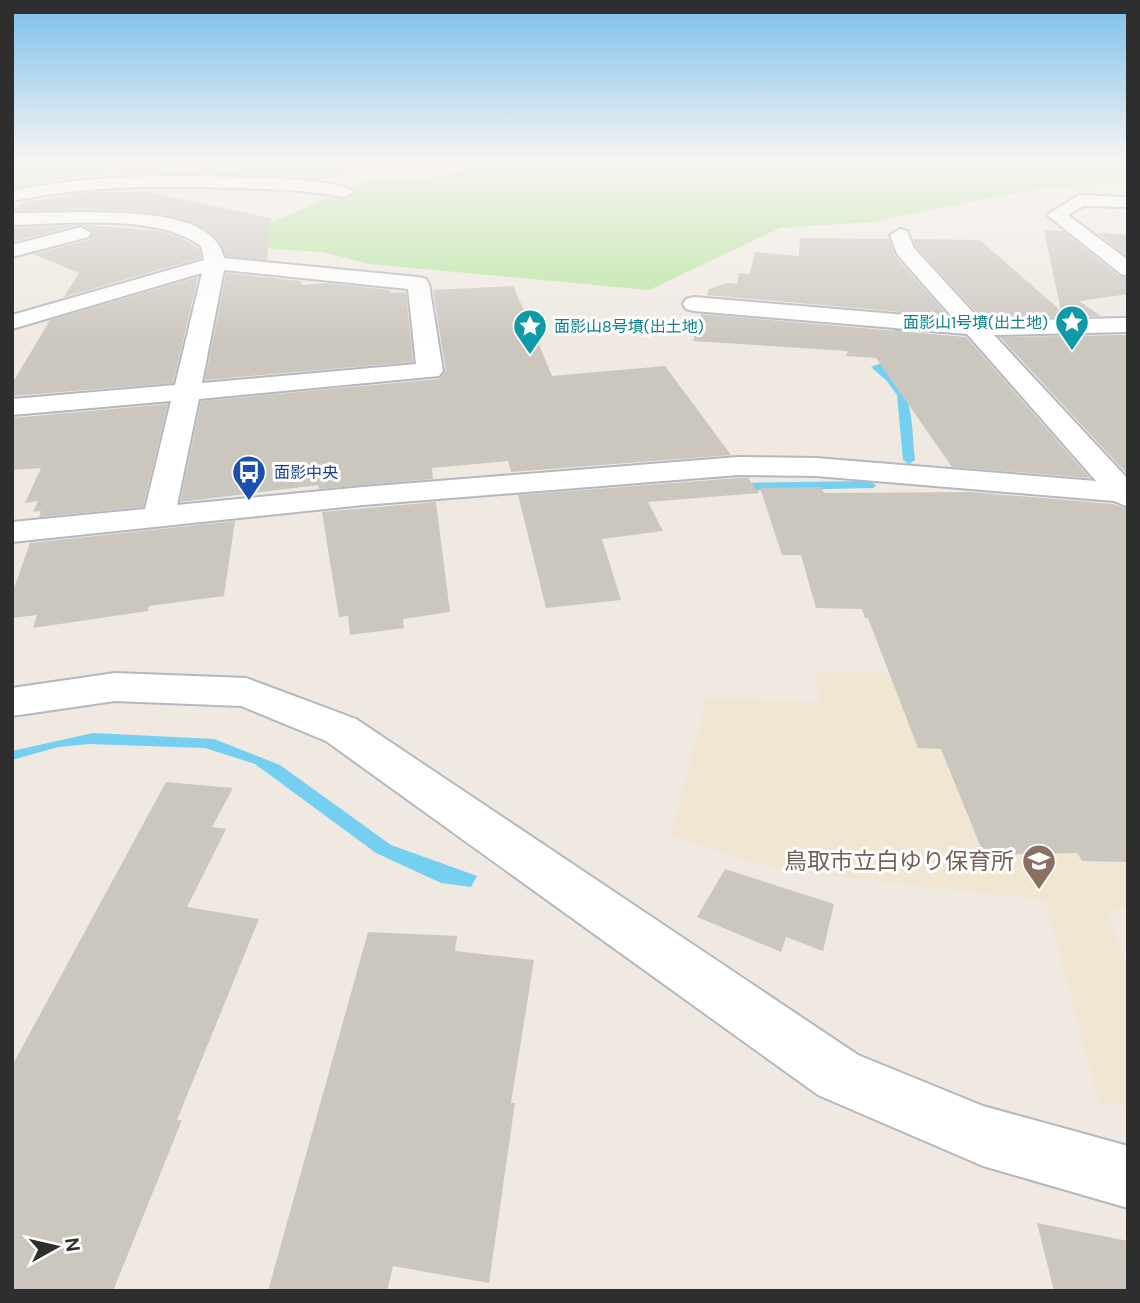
<svg xmlns="http://www.w3.org/2000/svg" width="1140" height="1303" font-family="'DM Sans','Noto Sans JP',sans-serif">
	<style>
		.education { fill: #f0e6d1 }
		.green { fill: #b6e59e }
		.water { fill: #75cff0 }
		.lines { fill: none; stroke-linecap: round; stroke-linejoin: round }
		.stream { fill: #75cff0; fill-rule: evenodd }
		.building { fill: #cbc7bf }
		.minor-casing { stroke: #b4b7c1; stroke-width: 4 }
		.minor { fill: #fff; fill-rule: evenodd }
		.labels { text-anchor: middle; stroke-width: 6; stroke-linejoin: round; paint-order: stroke }
		.far-culture-label { font-size: 16px; fill: #0d838f; stroke: #fff; text-anchor: end }
		.far-transit-label { font-size: 16px; fill: #164399; stroke: #fff; text-anchor: start }
		.near-education-label { font-size: 23px; fill: #785e54; stroke: #fff; text-anchor: end }
	</style>
	<rect width="100%" height="100%" fill="#efe9e1"/>
	<!-- education -->
	<polygon class="education" points="814,673 1009,674 1128,736 1128,908 1107,910 1128,967 1128,1105 1099,1102 1045,900 782,871 671,836 707,698 821,702"/>
	<!-- green -->
	<g class="green">
		<path d="M12,160H341L333,165L357,171L338,178L315,180C214,175 111,163 12,190Z"/>
		<polygon points="458,160 1128,160 1128,182 1042,188 871,222 780,228 649,290 370,264 323,252 273,249 254,240 268,224 362,183 387,178 419,179 449,174 463,169"/>
	</g>
	<!-- water -->
	<polygon class="water" points="93,733 214,739 280,765 391,845 477,876 471,887 441,883 376,853 255,764 205,748 89,744 58,747 12,760 12,751"/>
	<g class="lines">
		<!-- stream -->
		<g class="stream">
			<path d="M899,325L904,328L909,359L884,368C915,393 911,423 915,460L909,464L903,460L897,395L887,381L871,367L899,357L894,328Z"/>
			<polygon points="870,481 876,485 874,488 734,491 728,487 734,483"/>
		</g>
	</g>
	<!-- building -->
	<g class="building">
		<polygon points="92,192 149,192 271,218 267,260 226,256 218,240 205,229 166,215 122,210 12,210 24,202"/>
		<polygon points="77,225 12,242 12,228"/>
		<polygon points="83,225 159,231 181,238 199,248 201,258 64,297 79,273 33,254 89,240 94,232"/>
		<polygon points="1044,230 1063,231 1119,276 1128,278 1128,294 1079,301 1101,316 982,318 916,247 913,239 980,240 1061,311"/>
		<polygon points="1097,233 1128,235 1128,257"/>
		<polygon points="800,238 889,239 895,256 948,316 707,295 709,289 727,283 737,284 739,273 750,274 755,252 799,256"/>
		<polygon points="226,273 301,281 301,285 327,283 390,290 391,293 406,292 413,362 205,380"/>
		<polygon points="198,277 173,383 12,396 12,384 50,320"/>
		<polygon points="513,286 526,315 530,336 535,335 552,376 665,366 731,455 511,472 508,461 432,468 433,479 319,489 318,485 180,502 201,401 439,379 446,371 433,290"/>
		<polygon points="701,314 966,337 1090,478 952,467 876,358 846,356 848,351 693,341"/>
		<polygon points="1128,335 1128,475 1000,337"/>
		<polygon points="168,404 143,507 39,517 41,511 33,512 38,501 25,503 41,468 12,470 12,418"/>
		<polygon points="738,478 748,478 759,493 648,502 663,531 602,539 621,600 546,608 518,495"/>
		<polygon points="821,487 824,493 970,492 1113,504 1128,509 1128,862 1082,861 1077,853 984,855 941,749 918,748 868,618 865,618 862,609 816,608 801,555 782,555 760,488"/>
		<polygon points="436,502 450,612 403,619 404,628 350,635 348,616 339,617 322,512"/>
		<polygon points="235,521 224,596 149,606 148,611 33,628 37,615 12,618 12,594 30,543"/>
		<polygon points="166,782 233,788 212,827 226,829 187,907 259,919 177,1120 182,1120 113,1291 12,1291 12,1066"/>
		<polygon points="725,869 834,904 823,951 786,937 781,952 697,917"/>
		<polygon points="368,932 457,936 455,951 534,960 511,1103 515,1103 489,1283 393,1266 387,1291 268,1291"/>
		<polygon points="1037,1223 1128,1241 1128,1291 1054,1291"/>
	</g>
	<g class="lines">
		<!-- minor casing -->
		<g class="minor-casing">
			<g id="minor">
				<path d="M182,176C210,177 339,176 354,192L345,197C308,190 270,189 232,188C158,185 85,186 12,201V191C69,179 124,176 182,176Z"/>
				<polygon points="1079,195 1128,197 1128,207 1083,206 1068,215 1128,260 1128,276 1121,274 1047,215"/>
				<path d="M85,212C124,213 214,210 224,258L418,277L426,279L429,284L443,371L439,376L199,399L177,505L363,487L738,457L816,458L1096,481L967,334L694,311L686,309L683,304L686,299L694,297L954,319L897,254L890,235L900,229L907,231L914,248L981,321L1128,318V332L994,335L1128,479V507L1114,501L816,476L738,475L363,505L12,542V522L145,509L171,401L12,415V399L175,385L202,273L12,329V315L204,260L201,246C156,213 66,224 12,225V213ZM224,270L408,289L416,364L202,383Z"/>
				<polygon points="81,227 91,233 88,237 12,257 12,245"/>
				<polygon points="115,673 246,678 356,719 858,1055 983,1106 1128,1146 1128,1208 983,1166 818,1095 326,741 241,706 115,701 12,716 12,688"/>
			</g>
		</g>
		<!-- minor -->
		<use href="#minor" class="minor"/>
	</g>
	<!-- sky -->
	<linearGradient id="sky" x2="0" y2="1"><stop stop-color="#7abfeb"/><stop offset="0.47" stop-color="#f8f5f2"/><stop offset="1" stop-color="#f8f5f2" stop-opacity="0"/></linearGradient>
	<rect width="1140" height="343" fill="url(#sky)"/>
	<!-- icons -->
	<defs>
		<g id="sight-pin" transform="scale(1.75)"><path d="M0 17L-7.5 6A9.5 9.5 0 1 1 7.5 6Z" fill="#0f9aa8" stroke="#fff"/><path d="M0-6L1.8-2.2L6-1.7L2.9 1.2L3.7 5.4L0 3.3L-3.7 5.4L-2.9 1.2L-6-1.7L-1.8-2.2Z" fill="#fff"/></g>
		<g id="bus-pin" transform="scale(1.75)"><path d="M0 17L-7.5 6A9.5 9.5 0 1 1 7.5 6Z" fill="#1a4fb4" stroke="#fff"/><path d="M-5-6H5V4H4V6H2V4H-2V6H-4V4H-5ZM-3.5-4V0h7V-4ZM-3.5 1.2v1.5H-2V1.2ZM2 1.2v1.5H3.5V1.2Z" fill="#fff"/></g>
		<g id="school-pin" transform="scale(1.75)"><path d="M0 17L-7.5 6A9.5 9.5 0 1 1 7.5 6Z" fill="#8d6e63" stroke="#fff"/><path d="M0-5L7-2L0 1L-7-2ZM-4 1L0 2.5L4 1V4Q0 6-4 4Z" fill="#fff"/></g>
	</defs>
	<g fill-rule="evenodd">
		<use href="#sight-pin" x="1072" y="322"/>
		<use href="#sight-pin" x="530" y="326"/>
		<use href="#bus-pin" x="249" y="472"/>
		<use href="#school-pin" x="1039" y="861"/>
	</g>
	<g class="labels">
		<!-- far-culture labels -->
		<g class="far-culture-label">
			<text x="1048" y="328">面影山1号墳(出土地)</text>
			<text x="554" y="332" text-anchor="start">面影山8号墳(出土地)</text>
		</g>
		<!-- far-transit labels -->
		<g class="far-transit-label">
			<text x="274" y="478">面影中央</text>
		</g>
		<!-- near-education labels -->
		<g class="near-education-label">
			<text x="1014" y="869">鳥取市立白ゆり保育所</text>
		</g>
	</g>
	<!-- border -->
	<rect width="1140" height="1303" fill="none" stroke="#2e2e2e" stroke-width="28"/>
	<!-- north arrow -->
	<g transform="translate(56 1247) rotate(82)" stroke="#ffffff" stroke-width="5" paint-order="stroke">
	<path d="M0-5L12 26L0 18L-12 26Z" fill="#2e2e2e"/>
	<text y="-10" font-size="19" font-weight="bold" text-anchor="middle" fill="#2e2e2e">N</text>
	</g>
</svg>
